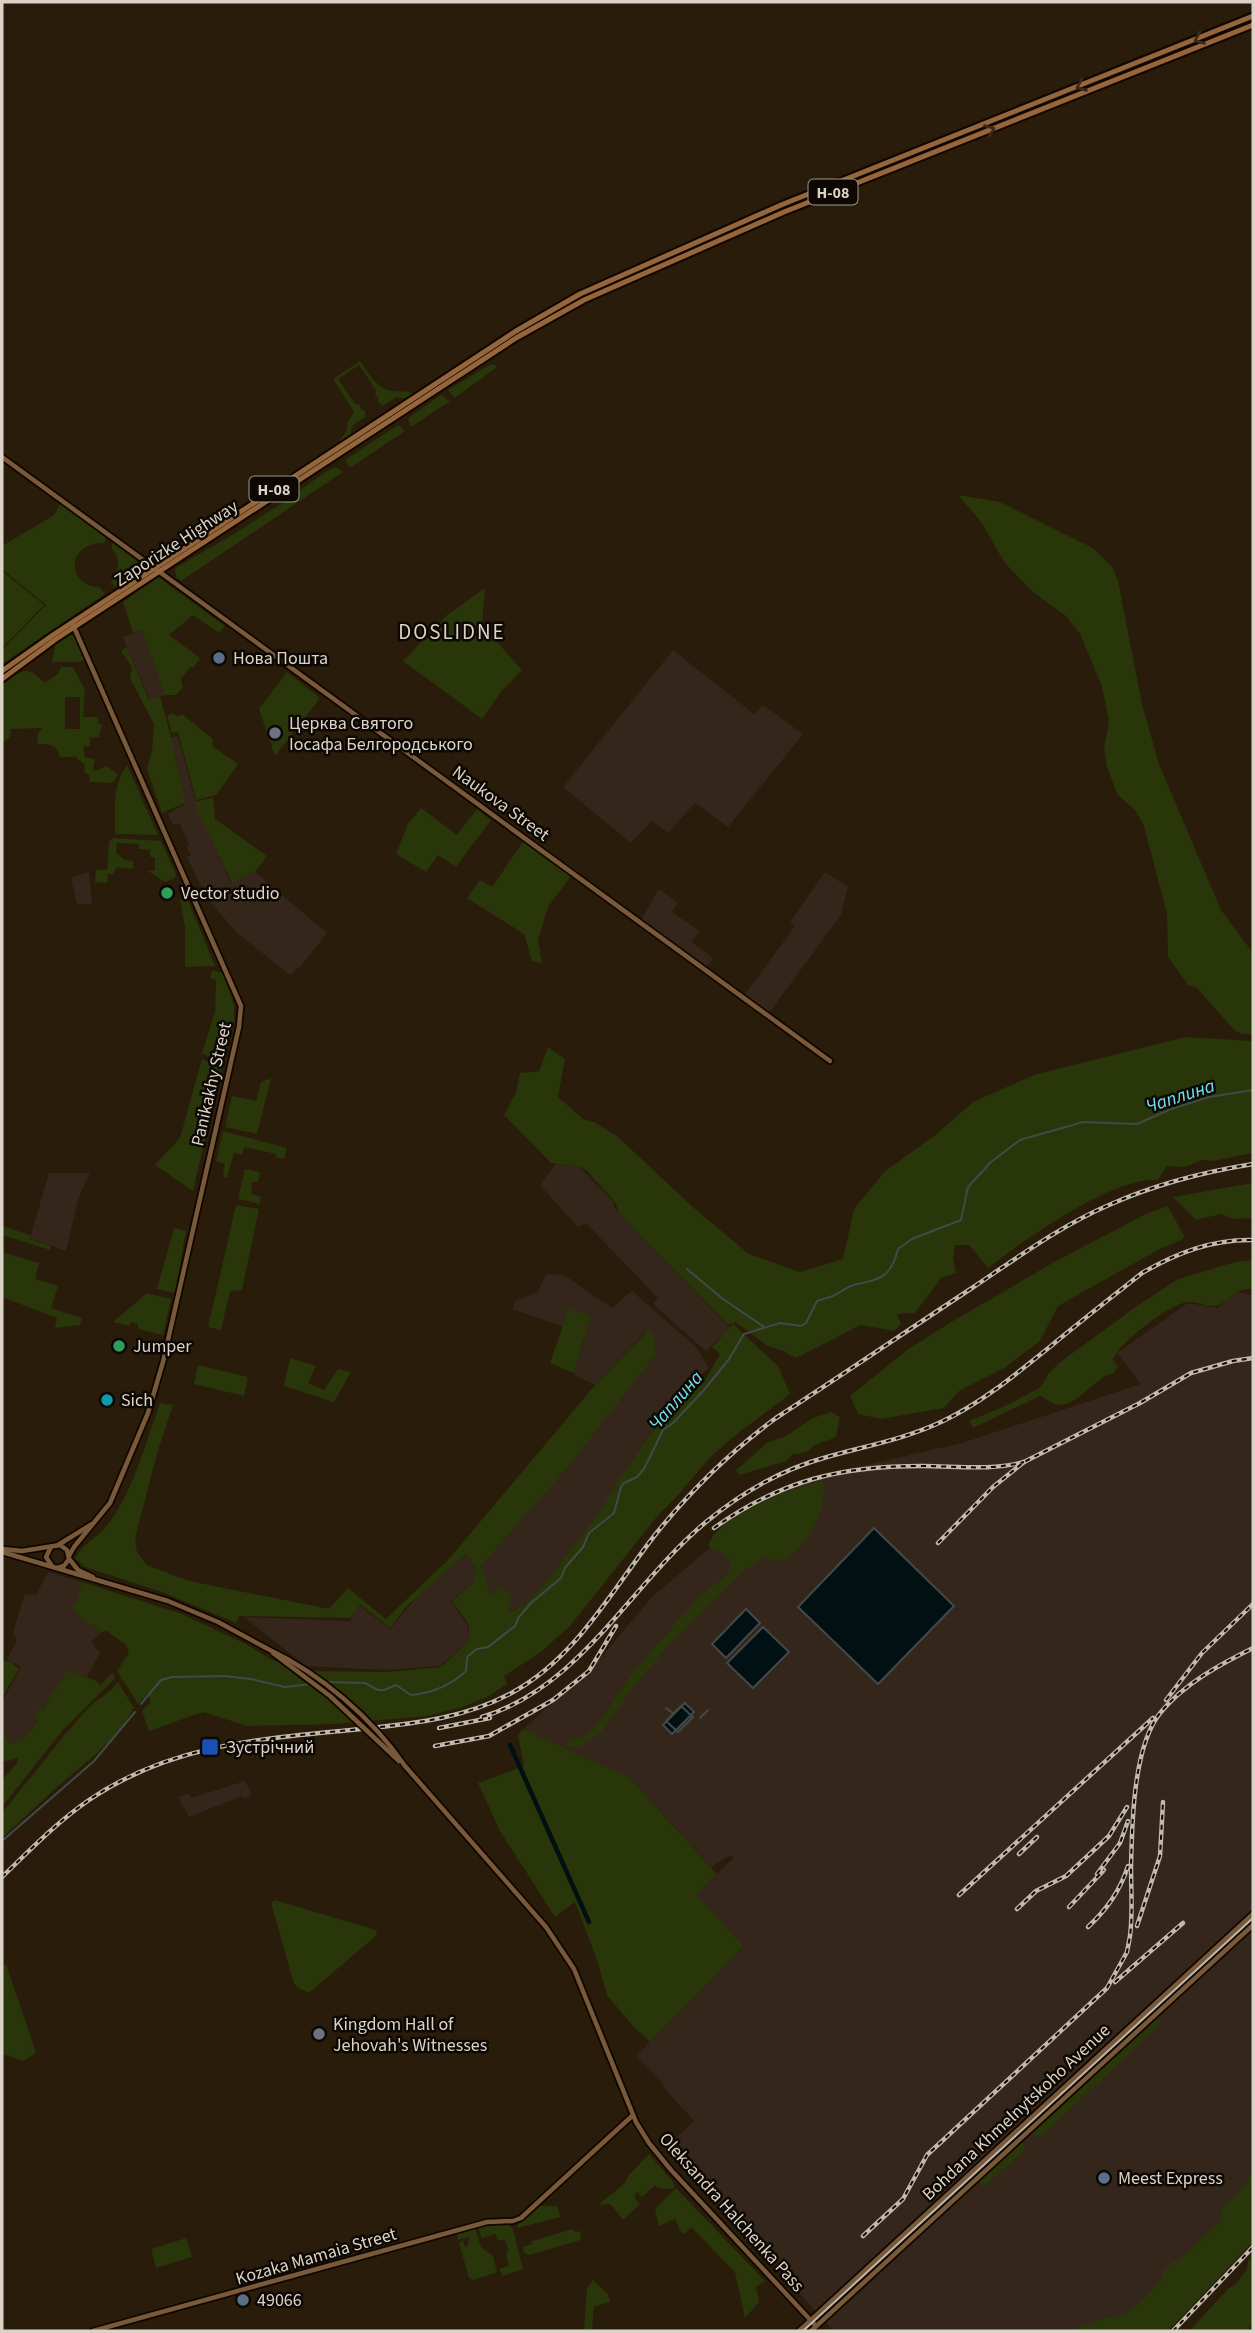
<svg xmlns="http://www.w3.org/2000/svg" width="1255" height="2333" font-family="'Source Sans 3',sans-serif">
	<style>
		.industrial { fill: #34261b }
		.green { fill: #283609; fill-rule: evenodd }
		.water { fill: #001013; stroke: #424a49; stroke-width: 2 }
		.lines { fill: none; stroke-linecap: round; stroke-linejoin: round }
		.stream { stroke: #424a49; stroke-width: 2 }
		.canal { stroke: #001013; stroke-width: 4.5 }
		.secondary-casing { stroke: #110600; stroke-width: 8 }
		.primary-casing { stroke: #110600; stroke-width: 9 }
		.secondary { stroke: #78593a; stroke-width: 4.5 }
		.primary { stroke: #95663b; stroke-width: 5 }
		.tram { stroke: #c2b8ac; stroke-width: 2 }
		.rail-casing { stroke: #c2b8ac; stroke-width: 4.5 }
		.rail { stroke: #0d0803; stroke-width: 2; stroke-dasharray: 5; stroke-linecap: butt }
		.secondary-bridge-casing { stroke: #110600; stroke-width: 8; stroke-linecap: butt }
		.secondary-bridge { stroke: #78593a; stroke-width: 4.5 }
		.oneway { stroke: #3d2917 }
		.service-dot { fill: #5c6f8a; stroke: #0d0803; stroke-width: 2.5 }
		.worship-dot { fill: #6b7280; stroke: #0d0803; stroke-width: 2.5 }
		.leisure-dot { fill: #2e9e5b; stroke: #0d0803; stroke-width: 2.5 }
		.culture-dot { fill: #0f9aa8; stroke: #0d0803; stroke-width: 2.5 }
		.transit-dot { fill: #1a4fb4; stroke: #0d0803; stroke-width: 2.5 }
		.labels { text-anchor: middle; stroke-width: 5; stroke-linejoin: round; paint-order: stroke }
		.shield { fill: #0d0803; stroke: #9e968d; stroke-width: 2 }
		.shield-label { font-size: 16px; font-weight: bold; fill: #dcd3c8 }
		.street-label { font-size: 18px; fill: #dcd3c8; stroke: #0d0803 }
		.poi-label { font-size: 18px; fill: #dcd3c8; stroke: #0d0803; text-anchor: start }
		.water-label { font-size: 19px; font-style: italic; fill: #71e2ef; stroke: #0d0803 }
		.quarter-label { font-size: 21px; letter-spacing: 2px; fill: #dcd3c8; stroke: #0d0803 }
	</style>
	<rect width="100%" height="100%" fill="#291c0a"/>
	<!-- industrial -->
	<g class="industrial">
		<polygon points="142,630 165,695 150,700 123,637"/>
		<polygon points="673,650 754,714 763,705 803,734 728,827 695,803 668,833 652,821 631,843 563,787"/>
		<polygon points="178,736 196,803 230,881 249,867 327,933 301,966 290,975 237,933 207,898 187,857 191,855 186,846 189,844 180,824 173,824 168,814 185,804 167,738"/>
		<polygon points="89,872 92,904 77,904 71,878"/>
		<polygon points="825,872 848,887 841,915 769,1013 745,994 795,926 790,922"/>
		<polygon points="659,889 678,903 672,912 700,931 691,942 713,958 706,968 641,920"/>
		<polygon points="556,1164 578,1166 613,1201 614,1208 730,1328 706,1351 653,1304 658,1298 586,1223 578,1227 540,1185"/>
		<polygon points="49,1173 90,1173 78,1199 66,1251 30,1238"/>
		<polygon points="546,1274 564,1275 612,1308 632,1291 696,1347 709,1368 669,1401 654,1419 653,1431 623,1473 601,1511 548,1580 523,1606 513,1611 508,1609 495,1593 489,1592 485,1575 480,1568 648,1329 595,1385 574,1375 591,1316 563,1327 512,1309 515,1301 538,1292"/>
		<polygon points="1237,1292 1253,1295 1253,2190 1113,2331 834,2331 665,2148 694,2121 665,2089 662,2082 636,2056 744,1946 695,1894 734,1858 731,1855 711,1867 630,1778 523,1729 592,1668 652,1597 769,1498 814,1477 962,1443 1141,1384 1117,1353 1188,1303 1217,1308"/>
		<polygon points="466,1554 476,1567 473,1582 451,1601 468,1626 469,1641 440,1666 385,1670 306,1666 244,1617 350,1621 359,1605 390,1629 417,1597"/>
		<polygon points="48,1572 82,1582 76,1603 91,1626 93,1624 102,1632 91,1642 100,1653 87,1677 67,1672 47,1704 33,1717 38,1721 21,1742 10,1743 2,1732 2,1702 21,1667 7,1659 17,1641 13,1632 25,1594 36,1595"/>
		<polygon points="245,1781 252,1795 244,1799 242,1796 189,1817 178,1797 188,1793 191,1798"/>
	</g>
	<!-- green -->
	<g class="green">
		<path d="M360,361C369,373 376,388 392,391C400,392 405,390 414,394L405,399L396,397L383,406L378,402V397L375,396L376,390L359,365L338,379L355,404L361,405L360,408L365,411V417L353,425L350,435L339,442L347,430V423L354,412L333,379Z"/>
		<polygon points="491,364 498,366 455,398 448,390"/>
		<polygon points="441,395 450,401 411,427 408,418"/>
		<polygon points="398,425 405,431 350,468 345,460"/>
		<polygon points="336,467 343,472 181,581 176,577 175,568 224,540 281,504 327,471"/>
		<polygon points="958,495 1000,502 1093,548 1112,567 1118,581 1142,704 1159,764 1221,910 1253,953 1253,1034 1242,1034 1235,1031 1197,988 1188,985 1168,957 1167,914 1144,826 1135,810 1117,794 1107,767 1104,748 1109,722 1102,686 1080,634 1066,616 1034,593 1004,562 982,523"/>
		<path d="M61,502L107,538L104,543C66,542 66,586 99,587L105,594L2,664V650L46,605L2,569V546L54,515Z"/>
		<path d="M113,542L137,561V573L115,587L111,582C118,568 123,561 111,548Z"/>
		<polygon points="2,571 44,605 2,648"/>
		<polygon points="158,577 225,626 219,633 193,615 169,635 200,658 193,668 190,667 181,679 183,687 176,695 165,695 142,630 133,633 123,602"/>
		<polygon points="485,588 482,625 522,670 501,692 482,719 403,661 447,615"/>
		<polygon points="73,635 76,638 84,659 80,662 52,662 55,645 68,636"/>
		<polygon points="127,647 149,700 160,697 170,733 185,803 162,813 147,769 152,751 154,724 130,678 132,667 121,651"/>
		<path d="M61,667H73L85,690L83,717H98V723L102,724L99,737L90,738V746L83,747L85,757L95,759L93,769L96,771L107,766L118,775L112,783L90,782L89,775L85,773L84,764L75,757H60C57,744 49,744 37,744L38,734L42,728L11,729L10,737L2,743V686C20,672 26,662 44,683L58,674ZM65,697H80V729H65Z"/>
		<polygon points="287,672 320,698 275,756 259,709"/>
		<polygon points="173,713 178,717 182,714 213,739 212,746 238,764 216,795 196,800 178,732 172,733 167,716"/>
		<path d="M127,765L158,835L115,834C115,809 112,786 127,765Z"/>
		<polygon points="213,798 215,819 267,856 256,871 242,877 233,885 194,802"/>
		<polygon points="421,808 457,835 477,809 491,820 456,867 438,855 426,872 396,854 408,824"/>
		<polygon points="113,838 161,841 176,874 175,878 165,882 148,871 155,871 155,857 150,857 150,850 139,849 139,844 117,843 116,853 125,860 133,861 133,869 117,867 113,874 108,874 107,883 95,882 96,870 107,870 109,842"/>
		<polygon points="523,842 571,876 548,907 538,940 542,963 532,961 524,934 467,898 480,880 492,887"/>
		<polygon points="187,898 215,966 185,967 185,927 180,899"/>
		<polygon points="212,970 223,973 234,1005 234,1021 225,1055 208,1056 202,1053 215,1012 216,980 210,978"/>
		<path d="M1186,1037L1253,1041V1153L1213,1161L1202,1160L1185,1167L1167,1166L1158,1180C1113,1176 1023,1241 988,1268L969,1245H955L953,1258L956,1273L941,1278L915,1313L897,1314L901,1324L894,1331L861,1325L796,1358L783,1351L768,1346L735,1322L728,1325L619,1213L615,1202L587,1171L578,1166L551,1163L504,1115L516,1092L520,1073L539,1071L548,1047L565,1059L558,1097L583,1119L594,1122L618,1137L695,1209L749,1254L800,1272L843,1259L854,1209L885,1171L934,1136L973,1102L1034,1075Z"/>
		<polygon points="202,1059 222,1067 193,1191 155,1165 180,1138"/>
		<polygon points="271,1078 257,1134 225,1127 232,1096 256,1101 261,1082"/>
		<polygon points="223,1131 287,1148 284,1159 276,1157 276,1154 244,1147 242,1155 234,1153 227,1178 224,1177 223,1173 225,1164 216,1161"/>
		<polygon points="245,1169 260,1172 258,1182 252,1182 251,1194 261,1197 260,1204 238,1199"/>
		<polygon points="1253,1183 1253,1218 1233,1219 1221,1214 1196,1220 1173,1197"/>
		<polygon points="236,1205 259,1209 242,1290 230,1291 221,1330 208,1327"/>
		<polygon points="1168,1206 1185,1238 1158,1250 1058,1306 1040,1341 1006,1367 959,1391 944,1408 881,1419 858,1414 850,1396 907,1350 953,1321 1056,1261 1146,1214"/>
		<polygon points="2,1226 30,1235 30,1239 51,1246 50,1250 2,1235"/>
		<polygon points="174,1228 186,1231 175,1293 157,1289"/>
		<polygon points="2,1252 39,1263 35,1279 58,1286 51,1308 82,1318 80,1325 55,1328 57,1318 2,1297"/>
		<path d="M1253,1260V1289C1233,1288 1231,1302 1215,1306C1206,1307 1197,1301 1188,1302C1169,1304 1119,1343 1113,1360L1118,1366L1114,1373C1095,1375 1077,1410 1055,1404C1050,1402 1045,1398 1040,1396L973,1428L969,1421L1005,1406L1041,1387L1048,1374L1059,1363L1134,1308L1178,1279L1235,1262Z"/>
		<polygon points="147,1293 171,1299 163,1335 138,1329 138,1324 131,1322 129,1326 113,1322"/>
		<polygon points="569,1308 591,1316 574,1373 550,1363"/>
		<path d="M733,1324L778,1366L790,1394C766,1413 737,1432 715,1453C695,1472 680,1496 659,1514L570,1626L541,1652L504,1676L507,1684L487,1697L462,1707L427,1716L337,1724L247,1726L203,1712L149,1731L142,1711L150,1702L148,1694L138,1704L117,1671L129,1653L126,1645L107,1631L102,1632L93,1624L90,1626L71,1607L76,1603L82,1582L182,1614L246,1644L272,1660L316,1671L386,1672L441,1667L469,1641V1625L452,1601L473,1582L476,1567L466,1554L407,1606L390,1628L360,1604L351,1618L239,1616L236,1623L162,1592L85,1567L75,1558C84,1542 102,1535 112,1519C135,1485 146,1441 160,1403L173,1405L158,1450L135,1538L137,1552L147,1565L189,1581L329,1609L348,1588L386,1619L449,1559L595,1385L649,1329L652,1334L656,1354L568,1467L480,1567L485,1575L489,1592L495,1593L501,1588L511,1595L508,1609L513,1611L523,1606L548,1580L600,1511L623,1473L653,1431L704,1382L720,1354L712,1347Z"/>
		<polygon points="290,1358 316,1366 308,1383 324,1390 338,1369 351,1372 334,1402 284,1386"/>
		<polygon points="198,1365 248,1377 244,1396 194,1384"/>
		<path d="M831,1412L840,1417L836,1436C830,1441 827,1440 820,1443C808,1448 810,1454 793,1454L786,1461L739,1475L736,1470L767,1443L786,1436L813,1418Z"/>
		<path d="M823,1481C830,1507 805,1548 784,1561L764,1558L746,1569L669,1644L657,1660L644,1673L602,1731L594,1738L576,1748L566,1745L568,1741L586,1735L600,1721L633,1672L698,1598L728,1573L731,1563L726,1555L708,1546C718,1514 792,1488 823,1481Z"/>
		<polygon points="2,1660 11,1662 19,1669 2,1698"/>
		<polygon points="67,1671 95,1680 101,1685 112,1673 115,1678 63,1730 2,1807 2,1780 18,1762 17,1758 2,1762 2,1732 10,1743 21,1742 38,1721 33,1716 38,1709 43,1709"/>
		<path d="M118,1682L134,1708C114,1743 87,1761 58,1786C39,1803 21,1821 2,1838V1813L66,1733L91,1705L110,1691Z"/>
		<polygon points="523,1729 630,1778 717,1874 696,1894 744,1946 650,2042 632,2025 607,1995 597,1960 575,1902 555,1917 500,1831 478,1783 524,1766 518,1735"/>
		<polygon points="275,1900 376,1930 377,1935 309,1993 300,1989 294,1984 271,1903"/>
		<polygon points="6,1964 36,2053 24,2061 2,2054 2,1967"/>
		<polygon points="1156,2016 1162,2023 1039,2138 1032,2131"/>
		<polygon points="1021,2141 1027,2148 984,2187 978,2180"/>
		<polygon points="649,2154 673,2182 675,2187 673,2189 658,2188 655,2185 642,2197 637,2192 634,2197 640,2204 623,2220 610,2204 598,2205 624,2184 629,2175"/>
		<polygon points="1253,2172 1253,2242 1168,2331 1069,2331 1102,2319 1126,2313 1138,2305 1163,2278 1161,2272 1173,2261 1178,2261 1186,2254 1220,2221 1223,2207 1240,2191"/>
		<polygon points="676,2188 765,2281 756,2287 759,2302 745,2318 735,2272 691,2227 684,2234 680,2231 675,2219 659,2226 655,2209"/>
		<polygon points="540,2206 557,2206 561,2217 517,2228 518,2224"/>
		<polygon points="499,2224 508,2224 513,2229 523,2269 503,2276 499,2269 509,2266 506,2253 509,2252 505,2239 498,2241 495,2234 482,2238 478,2228"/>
		<polygon points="475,2228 481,2247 493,2256 497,2272 474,2280 469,2278 459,2243 463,2240 465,2247 468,2246 468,2239 471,2245 469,2237 458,2240 457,2234"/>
		<polygon points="573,2229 575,2232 580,2231 581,2240 529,2255 524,2252 523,2247 532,2244 532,2241"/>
		<polygon points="186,2238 192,2257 156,2268 151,2249"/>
		<polygon points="1253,2256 1253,2323 1247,2331 1192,2331 1191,2329 1229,2288 1235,2285 1247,2269 1248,2261"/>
		<polygon points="593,2280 608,2294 610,2302 594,2307 592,2331 584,2331 587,2288"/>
	</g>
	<!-- water -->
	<g class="water">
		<polygon points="874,1528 954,1606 878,1684 798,1607"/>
		<polygon points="746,1609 760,1623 726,1658 712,1644"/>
		<polygon points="763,1627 789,1652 753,1688 727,1663"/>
		<polygon points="685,1703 694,1712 672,1734 663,1725"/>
	</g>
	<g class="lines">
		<!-- stream -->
		<g class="stream">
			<polyline points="687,1269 723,1299 764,1327"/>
			<path d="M325,1682L365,1683L378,1690H384L396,1685L411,1695C433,1693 450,1686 466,1671L467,1657L477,1649L488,1647L515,1626L519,1617L531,1603L561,1578L565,1568L583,1547L589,1533L614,1513L621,1487L624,1483L637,1477L644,1469L663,1430L673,1423L704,1390L729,1359L744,1334L780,1323L801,1326L806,1323L817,1301C822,1299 828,1298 833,1296C840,1293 846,1287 854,1285C880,1279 891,1278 898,1249L912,1239L961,1220L968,1187L991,1162L1020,1140L1083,1122L1137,1124L1171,1109L1209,1097L1253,1090"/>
			<polyline points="141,1704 161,1680 172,1677 224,1676 251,1679 285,1687 312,1684"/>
			<polygon points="681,1706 693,1717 678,1732 666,1721"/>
			<polyline points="666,1708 674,1714"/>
			<polyline points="700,1718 708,1710"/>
			<polyline points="2,1841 94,1761 135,1712"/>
		</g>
		<!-- canal -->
		<polyline class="canal" points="510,1745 589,1922"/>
		<!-- secondary casing -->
		<g class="secondary-casing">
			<g id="secondary">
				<polyline points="2,457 830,1061"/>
				<polyline points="58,1545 92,1524"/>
				<polyline points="51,1547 46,1557 52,1566"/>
				<polyline points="2,1549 22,1551 60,1545 67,1550 69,1559 64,1566 57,1568"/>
				<polyline points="2,1552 168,1601 218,1622 268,1649"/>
				<polyline points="69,1556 74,1547 110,1503 148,1413 163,1362 239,1027 241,1006 73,625"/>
				<polyline points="70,1560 78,1570 93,1577"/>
				<polyline points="405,1766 546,1927 574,1969 636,2122 649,2143 671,2170 816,2326"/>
				<polyline points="93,2331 487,2222 513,2221 521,2218 632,2116"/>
				<polyline points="799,2331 1253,1914"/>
				<polyline points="811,2331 1253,1925"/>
			</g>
		</g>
		<!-- primary casing -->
		<g class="primary-casing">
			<g id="primary">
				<polyline points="2,671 53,635 516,331 580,294 781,205 1253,16"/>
				<polyline points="2,679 56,639 516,338 584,300 784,212 1253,25"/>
			</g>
		</g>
		<!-- secondary -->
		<use href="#secondary" class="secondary"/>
		<!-- primary -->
		<use href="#primary" class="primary"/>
		<!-- tram -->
		<polyline class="tram" points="803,2331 1253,1918"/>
		<!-- rail casing -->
		<g class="rail-casing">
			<g id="rail">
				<path d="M714,1528C782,1480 841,1466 922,1466C957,1466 990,1471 1024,1462"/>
				<polyline points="938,1543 993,1487 1024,1462 1140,1403 1191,1373 1233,1361 1253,1358"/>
				<polyline points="1166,1700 1202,1653 1253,1604"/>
				<path d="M482,1717C581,1687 630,1585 706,1522C741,1493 783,1469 827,1457C865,1446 906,1439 943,1421C983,1402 1016,1374 1051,1346C1081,1321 1112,1297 1142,1273C1177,1253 1212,1239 1253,1240"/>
				<polyline points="439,1728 490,1718"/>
				<polyline points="435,1746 489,1736 553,1700 589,1671 616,1626"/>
				<polyline points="1019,1854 1037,1837"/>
				<polyline points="1097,1874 1120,1843 1128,1821"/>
				<path d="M2,1877C30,1850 57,1822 89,1800C170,1745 258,1739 351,1730C408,1724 464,1720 515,1691C577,1656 612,1590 655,1535C691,1490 730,1452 776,1418C842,1375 907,1331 972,1288C1017,1258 1060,1226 1109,1205C1156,1184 1203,1172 1253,1164"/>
				<polyline points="959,1895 1153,1718"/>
				<polyline points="1069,1907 1104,1870"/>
				<polyline points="1017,1909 1036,1891 1066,1876 1109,1836 1127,1807"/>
				<polyline points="1137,1926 1160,1856 1163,1802"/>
				<path d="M1088,1927C1107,1909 1120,1891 1128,1866"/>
				<polyline points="1115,1982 1183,1923"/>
				<path d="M863,2236L903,2199L927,2155L1107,1988L1127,1952L1130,1936C1133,1913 1131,1890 1131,1867C1132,1824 1133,1745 1161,1712C1185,1683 1221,1664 1253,1648"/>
				<polyline points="1173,2331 1253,2247"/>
			</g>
		</g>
		<!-- rail -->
		<use href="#rail" class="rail"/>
		<!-- secondary-bridge casing -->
		<g class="secondary-bridge-casing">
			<g id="secondary-bridge">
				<path d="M268,1649C321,1674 372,1718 405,1766"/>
				<polyline points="273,1653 330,1696 399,1761"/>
			</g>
		</g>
		<!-- secondary-bridge -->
		<use href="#secondary-bridge" class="secondary-bridge"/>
	</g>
	<!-- one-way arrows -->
	<defs><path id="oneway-chevron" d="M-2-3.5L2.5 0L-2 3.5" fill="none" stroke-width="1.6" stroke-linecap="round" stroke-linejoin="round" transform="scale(1.75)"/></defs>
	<g class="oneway">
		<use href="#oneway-chevron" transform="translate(1199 39) rotate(158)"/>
		<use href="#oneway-chevron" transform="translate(1081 86) rotate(158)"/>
		<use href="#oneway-chevron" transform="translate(990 130) rotate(-21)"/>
	</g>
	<!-- markers -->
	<g class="service-dot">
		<circle cx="219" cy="658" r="7"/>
		<circle cx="1104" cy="2178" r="7"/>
		<circle cx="243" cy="2300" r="7"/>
	</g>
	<g class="worship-dot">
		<circle cx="275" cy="733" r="7"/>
		<circle cx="319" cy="2034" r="7"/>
	</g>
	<g class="leisure-dot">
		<circle cx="167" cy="893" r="7"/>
		<circle cx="119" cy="1346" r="7"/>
	</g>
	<circle class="culture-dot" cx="107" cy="1400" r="7"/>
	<rect class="transit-dot" x="201" y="1738" width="18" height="18" rx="3.5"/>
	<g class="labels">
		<!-- shield labels -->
		<g class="shield">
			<rect x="808.5" y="179.5" width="49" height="25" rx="5"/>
			<rect x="249.5" y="476.5" width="49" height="25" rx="5"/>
		</g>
		<g class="shield-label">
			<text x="833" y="198">Н-08</text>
			<text x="274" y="495">Н-08</text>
		</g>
		<!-- street labels -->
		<g class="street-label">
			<text transform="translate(176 543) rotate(-33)" y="6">Zaporizke Highway</text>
			<text transform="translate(501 803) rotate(36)" y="6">Naukova Street</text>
			<text transform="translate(211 1084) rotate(-77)" y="6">Panikakhy Street</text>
			<text transform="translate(1016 2112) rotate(-43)" y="6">Bohdana Khmelnytskoho Avenue</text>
			<text transform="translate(732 2212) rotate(48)" y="6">Oleksandra Halchenka Pass</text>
			<text transform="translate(316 2256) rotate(-16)" y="6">Kozaka Mamaia Street</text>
		</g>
		<!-- poi labels -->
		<g class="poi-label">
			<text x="233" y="664">Нова Пошта</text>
			<text x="289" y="729">Церква Святого<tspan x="289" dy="21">Іосафа Белгородського</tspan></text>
			<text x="181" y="899">Vector studio</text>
			<text x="133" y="1352">Jumper</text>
			<text x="121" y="1406">Sich</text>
			<text x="226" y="1753">Зустрічний</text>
			<text x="333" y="2030">Kingdom Hall of<tspan x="333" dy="21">Jehovah's Witnesses</tspan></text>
			<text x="1118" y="2184">Meest Express</text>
			<text x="257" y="2306">49066</text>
		</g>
		<!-- water labels -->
		<g class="water-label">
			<text transform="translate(1180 1095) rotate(-18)" y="7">Чаплина</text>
			<text transform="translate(675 1400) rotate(-49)" y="7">Чаплина</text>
		</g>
		<!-- quarter labels -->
		<g class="quarter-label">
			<text x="452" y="639">DOSLIDNE</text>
		</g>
	</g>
	<!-- border -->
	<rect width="1255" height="2333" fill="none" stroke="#dcd3c8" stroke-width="7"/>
</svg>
